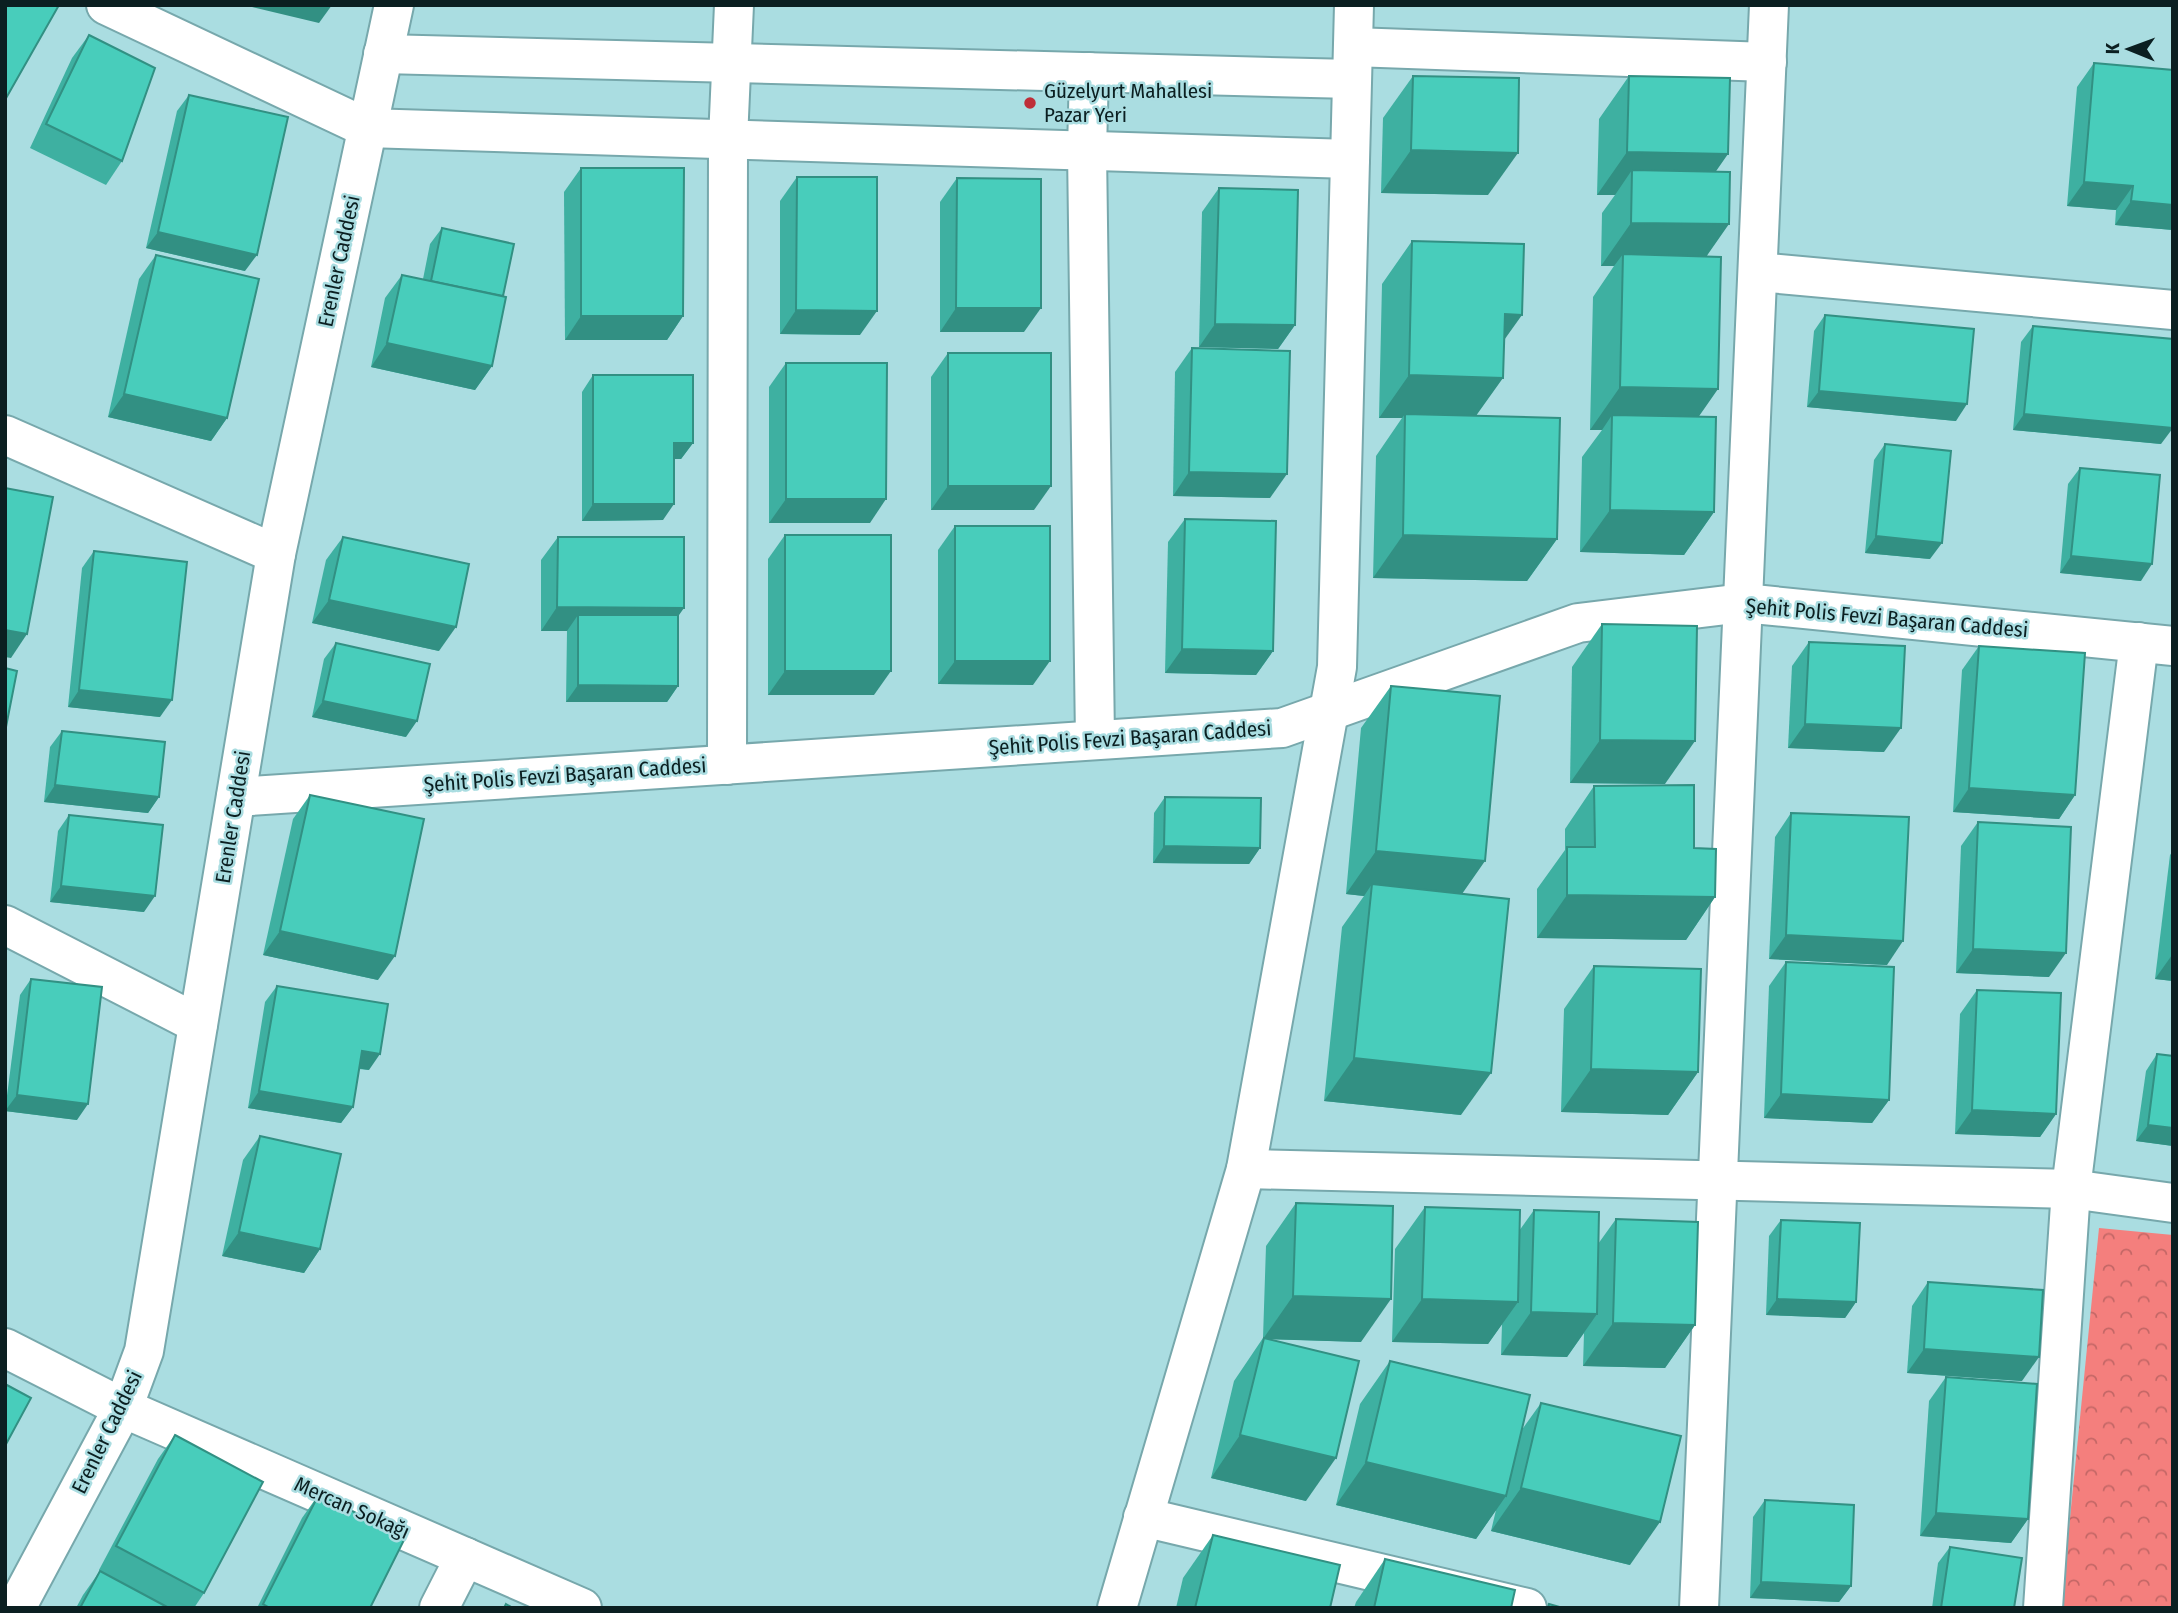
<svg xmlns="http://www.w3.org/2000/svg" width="2178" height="1613" font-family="'Fira Sans Condensed',sans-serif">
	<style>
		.park { fill: url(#park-crowns) }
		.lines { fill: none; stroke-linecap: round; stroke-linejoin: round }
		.minor-casing { stroke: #77a8ac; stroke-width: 42 }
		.minor { stroke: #fff; stroke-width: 38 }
		.wall { fill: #3eb0a1 }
		.shaded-wall { fill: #329083 }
		.building { fill: #48cdbb; stroke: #329083; stroke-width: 2 }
		.poi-dot { fill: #be2e38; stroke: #aadde1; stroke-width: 2.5 }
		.labels { text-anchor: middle; stroke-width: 5; stroke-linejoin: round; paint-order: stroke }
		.poi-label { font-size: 21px; fill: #0b1f21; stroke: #aadde1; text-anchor: start }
		.street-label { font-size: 21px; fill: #0b1f21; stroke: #aadde1 }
	</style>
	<defs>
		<pattern id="park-crowns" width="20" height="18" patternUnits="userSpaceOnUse" patternTransform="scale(1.75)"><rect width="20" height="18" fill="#f47f7d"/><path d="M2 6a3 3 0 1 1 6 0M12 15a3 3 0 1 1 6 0" fill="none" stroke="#c46766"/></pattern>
	</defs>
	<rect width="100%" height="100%" fill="#aadde1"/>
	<!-- park -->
	<polygon class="park" points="2099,1228 2173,1235 2173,1608 2061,1608"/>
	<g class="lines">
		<!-- minor casing -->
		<g class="minor-casing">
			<g id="minor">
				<polyline points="106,5 367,128 1350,159"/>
				<polyline points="1353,47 1767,62"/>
				<polyline points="383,54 1352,79"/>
				<polyline points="1089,72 1087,150 1095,740"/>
				<polyline points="1758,272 2173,310"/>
				<polyline points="5,435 276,554"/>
				<polyline points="727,765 728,139 734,5"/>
				<polyline points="236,797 1282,728 1578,623 1743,603 2173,646"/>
				<polyline points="5,925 198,1024"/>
				<polyline points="1246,1169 2071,1189 2173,1203"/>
				<polyline points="5,1348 123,1408 582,1608"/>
				<polyline points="1143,1517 1527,1608"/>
				<polyline points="16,1608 123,1408 144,1351 276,554 394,5"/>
				<polyline points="439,1608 465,1557"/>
				<polyline points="1117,1608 1246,1169 1337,667 1354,5"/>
				<polyline points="1699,1608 1769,5"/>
				<polyline points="2043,1608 2071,1189 2139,642"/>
			</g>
		</g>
		<!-- minor -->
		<use href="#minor" class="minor"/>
	</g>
	<!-- wall -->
	<g class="wall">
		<polygon points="89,35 122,161 106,185 30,148 72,58"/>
		<polygon points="2094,63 2173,70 2173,230 2115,225 2116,210 2067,206 2077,87"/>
		<polygon points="1413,76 1488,195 1381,193 1383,118"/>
		<polygon points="1629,76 1716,172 1707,257 1698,417 1714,512 1684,555 1580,552 1582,457 1602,430 1590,430 1593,297 1614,266 1601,266 1602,213 1615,195 1597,195 1599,119"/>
		<polygon points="189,95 245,271 146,248 177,111"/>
		<polygon points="581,168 683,316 667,340 565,340 564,192"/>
		<polygon points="797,177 860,335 780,334 780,201"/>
		<polygon points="957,178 1024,332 940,332 940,202"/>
		<polygon points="1219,188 1295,325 1278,349 1199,347 1202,212"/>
		<polygon points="442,228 503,296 492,366 475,390 371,367 385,298 402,275 423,279 430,244"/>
		<polygon points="1412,241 1504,341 1476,416 1557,539 1527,581 1373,578 1376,456 1402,418 1379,418 1382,284"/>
		<polygon points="156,255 227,418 211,441 108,417 139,279"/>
		<polygon points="1825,315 1956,421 1807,407 1814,331"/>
		<polygon points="2033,326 2161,444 2013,430 2021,342"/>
		<polygon points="1192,348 1270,498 1173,496 1175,372"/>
		<polygon points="948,353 1034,510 931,510 931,377"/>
		<polygon points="786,363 870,523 769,523 769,387"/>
		<polygon points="593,375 693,443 681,459 674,459 663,520 582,521 582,392"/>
		<polygon points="1885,444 1930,559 1865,553 1874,460"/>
		<polygon points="2080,468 2141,581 2060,573 2068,484"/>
		<polygon points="1185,519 1273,651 1256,675 1165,673 1168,542"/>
		<polygon points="955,526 1033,685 938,684 938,550"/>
		<polygon points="785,535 874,695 768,695 768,559"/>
		<polygon points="343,537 439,651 312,623 326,560"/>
		<polygon points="558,537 678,615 678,686 667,702 566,702 567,631 541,631 541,560"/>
		<polygon points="94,551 160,717 68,707 82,568"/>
		<polygon points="1602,624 1665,784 1570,783 1572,667"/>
		<polygon points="1809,642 1884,752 1788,748 1792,666"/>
		<polygon points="336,643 406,737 312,717 324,659"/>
		<polygon points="1979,646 2075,795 2059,819 1953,812 1962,670"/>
		<polygon points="1391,686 1462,894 1461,1115 1324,1101 1342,927 1364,896 1346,894 1361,728"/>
		<polygon points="62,731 159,797 148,813 44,802 50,747"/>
		<polygon points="1594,786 1694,848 1715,897 1686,940 1537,938 1537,889 1565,850 1565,829"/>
		<polygon points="310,795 378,980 263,955 293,819"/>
		<polygon points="1165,797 1260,848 1249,864 1153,863 1154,813"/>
		<polygon points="1791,813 1887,965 1769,959 1775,837"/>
		<polygon points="69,815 144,912 50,902 58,831"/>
		<polygon points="1978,822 2049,977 1956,973 1961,846"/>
		<polygon points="2173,851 2173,981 2155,979 2170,855"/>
		<polygon points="1786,962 1889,1100 1872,1123 1764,1118 1769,986"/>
		<polygon points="1594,966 1698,1072 1668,1115 1561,1112 1564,1009"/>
		<polygon points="31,979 77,1120 5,1111 20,995"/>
		<polygon points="277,986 369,1070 359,1069 353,1107 341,1123 248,1108 265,1002"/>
		<polygon points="1977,990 2056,1114 2040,1137 1955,1134 1960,1014"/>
		<polygon points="2157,1054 2173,1056 2173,1146 2136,1141 2146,1071"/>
		<polygon points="260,1136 320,1249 304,1273 222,1256 243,1160"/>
		<polygon points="1296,1203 1361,1342 1268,1339 1306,1501 1211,1478 1234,1381 1263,1338 1266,1246"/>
		<polygon points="1425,1207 1519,1231 1534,1210 1598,1244 1616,1219 1695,1325 1665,1368 1583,1366 1584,1333 1567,1357 1501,1355 1502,1324 1488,1344 1392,1342 1395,1249"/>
		<polygon points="1781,1220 1856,1302 1845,1318 1766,1315 1769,1236"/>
		<polygon points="1928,1282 2022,1381 1907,1373 1912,1306"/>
		<polygon points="1390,1361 1521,1431 1541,1403 1630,1565 1491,1531 1496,1510 1476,1539 1336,1505 1360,1404"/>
		<polygon points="1946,1377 2028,1519 2011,1543 1920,1536 1929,1401"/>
		<polygon points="175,1435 204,1593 194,1608 169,1608 99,1570 158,1459"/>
		<polygon points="319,1494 370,1608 257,1608 302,1518"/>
		<polygon points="1765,1500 1851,1586 1839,1602 1750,1598 1753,1517"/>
		<polygon points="1213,1535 1330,1608 1176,1608 1183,1578"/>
		<polygon points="1950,1547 2014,1608 1932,1608 1938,1563"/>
		<polygon points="1385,1559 1511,1608 1354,1608 1356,1602"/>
		<polygon points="100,1571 169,1608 76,1608 83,1595"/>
	</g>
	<!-- shaded-wall -->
	<g class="shaded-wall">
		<polygon points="244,5 332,5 319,23"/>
		<polygon points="1474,5 1524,5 1523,6"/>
		<polygon points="1411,150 1518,153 1488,195 1381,193"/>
		<polygon points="1627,152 1728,154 1698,197 1632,170 1615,195 1597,195"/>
		<polygon points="2084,182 2133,186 2116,210 2067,206"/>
		<polygon points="2131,201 2173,205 2173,230 2115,225"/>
		<polygon points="1631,223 1729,224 1699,267 1623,254 1614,266 1601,266"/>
		<polygon points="158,232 257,255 245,271 146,248"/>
		<polygon points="956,308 1041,308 1024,332 940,332"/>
		<polygon points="796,310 877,311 860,335 780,334"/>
		<polygon points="1505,314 1522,315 1492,357"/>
		<polygon points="581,316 683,316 667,340 565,340"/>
		<polygon points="1215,324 1295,325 1278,349 1199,347"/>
		<polygon points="387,343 492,366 475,390 371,367"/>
		<polygon points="1409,375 1503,378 1473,420 1405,414 1402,418 1379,418"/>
		<polygon points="1620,387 1718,389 1688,432 1612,415 1602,430 1590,430"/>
		<polygon points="1819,391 1967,404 1956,421 1807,407"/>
		<polygon points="124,394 227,418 211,441 108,417"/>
		<polygon points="2024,414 2173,428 2161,444 2013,430"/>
		<polygon points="674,443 693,443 681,459 663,459"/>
		<polygon points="1189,472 1287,474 1270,498 1173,496"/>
		<polygon points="948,486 1051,486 1034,510 931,510"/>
		<polygon points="786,499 886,499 870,523 769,523"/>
		<polygon points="593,504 674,504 663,520 582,521"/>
		<polygon points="1610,510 1714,512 1684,555 1580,552"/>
		<polygon points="1403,535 1557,539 1527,581 1373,578"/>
		<polygon points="1876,536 1942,543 1930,559 1865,553"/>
		<polygon points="2071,556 2152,564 2141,581 2060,573"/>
		<polygon points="329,600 456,627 439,651 312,623"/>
		<polygon points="557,607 684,608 667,632 578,615 567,631 541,631"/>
		<polygon points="5,630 27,634 11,658 5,657"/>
		<polygon points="1182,649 1273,651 1256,675 1165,673"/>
		<polygon points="955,661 1050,661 1033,685 938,684"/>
		<polygon points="785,671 891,671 874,695 768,695"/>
		<polygon points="578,685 678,686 667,702 566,702"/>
		<polygon points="79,690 172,700 160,717 68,707"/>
		<polygon points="323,701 417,721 406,737 312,717"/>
		<polygon points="1805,724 1901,728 1884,752 1788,748"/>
		<polygon points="1600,740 1695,741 1665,784 1570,783"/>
		<polygon points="55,785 159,797 148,813 44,802"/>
		<polygon points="1969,788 2075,795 2059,819 1953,812"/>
		<polygon points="1164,846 1260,848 1249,864 1153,863"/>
		<polygon points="1376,851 1485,861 1455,904 1372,884 1364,896 1346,894"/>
		<polygon points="61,886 155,896 144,912 50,902"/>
		<polygon points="1567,895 1715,897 1686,940 1537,938"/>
		<polygon points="280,931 395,956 378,980 263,955"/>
		<polygon points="1786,935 1903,941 1887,965 1769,959"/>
		<polygon points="1973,949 2066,953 2049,977 1956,973"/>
		<polygon points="2172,955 2173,981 2155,979"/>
		<polygon points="362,1051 380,1054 369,1070 350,1067"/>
		<polygon points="1354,1058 1491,1073 1461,1115 1324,1101"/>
		<polygon points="1591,1069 1698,1072 1668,1115 1561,1112"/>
		<polygon points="259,1091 353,1107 341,1123 248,1108"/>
		<polygon points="1781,1094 1889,1100 1872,1123 1764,1118"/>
		<polygon points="17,1095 88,1104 77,1120 5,1111"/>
		<polygon points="1972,1110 2056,1114 2040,1137 1955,1134"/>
		<polygon points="2148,1125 2173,1128 2173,1146 2136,1141"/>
		<polygon points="239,1232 320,1249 304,1273 222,1256"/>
		<polygon points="1293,1296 1391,1299 1361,1342 1263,1339"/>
		<polygon points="1422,1299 1518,1302 1488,1344 1392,1342"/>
		<polygon points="1777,1299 1856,1302 1845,1318 1766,1315"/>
		<polygon points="1531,1312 1597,1314 1567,1357 1501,1355"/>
		<polygon points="1613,1323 1695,1325 1665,1368 1583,1366"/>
		<polygon points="1924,1349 2039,1357 2022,1381 1907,1373"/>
		<polygon points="1240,1435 1336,1458 1306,1501 1211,1478"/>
		<polygon points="1366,1462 1506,1496 1476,1539 1336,1505"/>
		<polygon points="1521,1488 1660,1522 1630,1565 1491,1531"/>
		<polygon points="1936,1513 2028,1519 2011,1543 1920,1536"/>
		<polygon points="1761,1582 1851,1586 1839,1602 1750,1598"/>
	</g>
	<!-- building -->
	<g class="building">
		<polygon points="5,5 59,5 5,100"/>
		<polygon points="89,35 155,68 122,161 46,124"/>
		<polygon points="2094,63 2173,70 2173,205 2131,201 2133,186 2084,182"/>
		<polygon points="1413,76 1519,78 1518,153 1411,150"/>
		<polygon points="1629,76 1730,78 1728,154 1627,152"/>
		<polygon points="189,95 288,117 257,255 158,232"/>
		<polygon points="581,168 684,168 683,316 581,316"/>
		<polygon points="1632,170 1730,172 1729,224 1631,223"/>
		<polygon points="797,177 877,177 877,311 796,310"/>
		<polygon points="957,178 1041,179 1041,308 956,308"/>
		<polygon points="1219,188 1298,190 1295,325 1215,324"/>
		<polygon points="442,228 514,244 503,296 431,281"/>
		<polygon points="1412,241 1524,244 1522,315 1505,314 1503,378 1409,375"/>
		<polygon points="1623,254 1721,257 1718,389 1620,387"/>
		<polygon points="156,255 259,279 227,418 124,394"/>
		<polygon points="402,275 506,297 492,366 387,343"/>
		<polygon points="1825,315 1974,329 1967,404 1819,391"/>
		<polygon points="2033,326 2173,339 2173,428 2024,414"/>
		<polygon points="1192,348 1290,351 1287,474 1189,472"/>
		<rect x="948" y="353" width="103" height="133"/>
		<polygon points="786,363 887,363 886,499 786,499"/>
		<polygon points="593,375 693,375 693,443 674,443 674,504 593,504"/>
		<polygon points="1405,414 1560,418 1557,539 1403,535"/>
		<polygon points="1612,415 1716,417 1714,512 1610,510"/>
		<polygon points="1885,444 1951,451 1942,543 1876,536"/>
		<polygon points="2080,468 2160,475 2152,564 2071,556"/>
		<polygon points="5,488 53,497 27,634 5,630"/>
		<polygon points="1185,519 1276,521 1273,651 1182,649"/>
		<rect x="955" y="526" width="95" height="135"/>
		<rect x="785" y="535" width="106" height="136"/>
		<polygon points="343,537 469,564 456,627 329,600"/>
		<polygon points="558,537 684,537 684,608 557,607"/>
		<polygon points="94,551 187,562 172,700 79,690"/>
		<polygon points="578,615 678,615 678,686 578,685"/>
		<polygon points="1602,624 1697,626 1695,741 1600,740"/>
		<polygon points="1809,642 1905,646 1901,728 1805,724"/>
		<polygon points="336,643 430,664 417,721 323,701"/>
		<polygon points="1979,646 2085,653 2075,795 1969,788"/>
		<polygon points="5,668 17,671 5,732"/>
		<polygon points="1391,686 1500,696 1485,861 1376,851"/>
		<polygon points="62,731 165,742 159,797 55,785"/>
		<polygon points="1694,785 1694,848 1716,849 1715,897 1567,895 1567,847 1595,847 1594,786"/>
		<polygon points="310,795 424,819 395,956 280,931"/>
		<polygon points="1165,797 1261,798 1260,848 1164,846"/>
		<polygon points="1791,813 1909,817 1903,941 1786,935"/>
		<polygon points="69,815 163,825 155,896 61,886"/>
		<polygon points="1978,822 2071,827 2066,953 1973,949"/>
		<polygon points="1372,884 1509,899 1491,1073 1354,1058"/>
		<polygon points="1786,962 1894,967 1889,1100 1781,1094"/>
		<polygon points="1594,966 1701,969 1698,1072 1591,1069"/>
		<polygon points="31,979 102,987 88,1104 17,1095"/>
		<polygon points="277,986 388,1004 380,1054 362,1051 353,1107 259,1091"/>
		<polygon points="1977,990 2061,993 2056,1114 1972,1110"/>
		<polygon points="2157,1054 2173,1056 2173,1128 2148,1125"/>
		<polygon points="260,1136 341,1154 320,1249 239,1232"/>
		<polygon points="1296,1203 1393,1206 1391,1299 1293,1296"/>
		<polygon points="1425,1207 1520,1210 1518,1302 1422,1299"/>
		<polygon points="1534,1210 1599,1212 1597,1314 1531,1312"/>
		<polygon points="1616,1219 1698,1222 1695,1325 1613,1323"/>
		<polygon points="1781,1220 1860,1223 1856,1302 1777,1299"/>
		<polygon points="1928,1282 2043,1290 2039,1357 1924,1349"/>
		<polygon points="1264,1338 1359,1361 1336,1458 1240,1435"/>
		<polygon points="1390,1361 1530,1395 1506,1496 1366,1462"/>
		<polygon points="1946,1377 2037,1384 2028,1519 1936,1513"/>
		<polygon points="5,1384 31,1398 5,1446"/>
		<polygon points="1541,1403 1681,1436 1660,1522 1521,1488"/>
		<polygon points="175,1435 263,1482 204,1593 116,1546"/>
		<polygon points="319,1494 405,1538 370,1608 270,1608 263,1604"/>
		<polygon points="1765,1500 1854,1505 1851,1586 1761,1582"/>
		<polygon points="1213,1535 1340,1565 1330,1608 1195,1608"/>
		<polygon points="1950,1547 2022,1558 2014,1608 1941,1608"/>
		<polygon points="1385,1559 1515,1590 1511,1608 1374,1608"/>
		<polygon points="100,1571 169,1608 80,1608"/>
		<polygon points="506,1604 513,1608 504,1608"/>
		<polygon points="1549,1604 1563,1608 1548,1608"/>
	</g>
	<!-- markers -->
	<circle class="poi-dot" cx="1030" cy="103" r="7"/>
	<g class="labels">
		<!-- poi labels -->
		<g class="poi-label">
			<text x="1044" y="98">Güzelyurt Mahallesi<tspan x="1044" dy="24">Pazar Yeri</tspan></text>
		</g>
		<!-- street labels -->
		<g class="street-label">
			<text transform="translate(339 261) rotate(-78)" y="7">Erenler Caddesi</text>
			<text transform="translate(1887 618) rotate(5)" y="7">Şehit Polis Fevzi Başaran Caddesi</text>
			<text transform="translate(1130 738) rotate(-4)" y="7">Şehit Polis Fevzi Başaran Caddesi</text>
			<text transform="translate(565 775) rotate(-4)" y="7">Şehit Polis Fevzi Başaran Caddesi</text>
			<text transform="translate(233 817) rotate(-81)" y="7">Erenler Caddesi</text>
			<text transform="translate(107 1432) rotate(-64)" y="7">Erenler Caddesi</text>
			<text transform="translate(352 1508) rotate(24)" y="7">Mercan Sokağı</text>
		</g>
	</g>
	<!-- border -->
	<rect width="2178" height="1613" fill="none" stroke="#0b1f21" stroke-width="14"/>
	<!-- north arrow -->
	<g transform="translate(2129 49) rotate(271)" stroke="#aadde1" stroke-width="5" paint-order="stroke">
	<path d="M0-5L12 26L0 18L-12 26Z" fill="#0b1f21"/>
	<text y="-10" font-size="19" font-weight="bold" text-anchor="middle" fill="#0b1f21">K</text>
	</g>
</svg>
